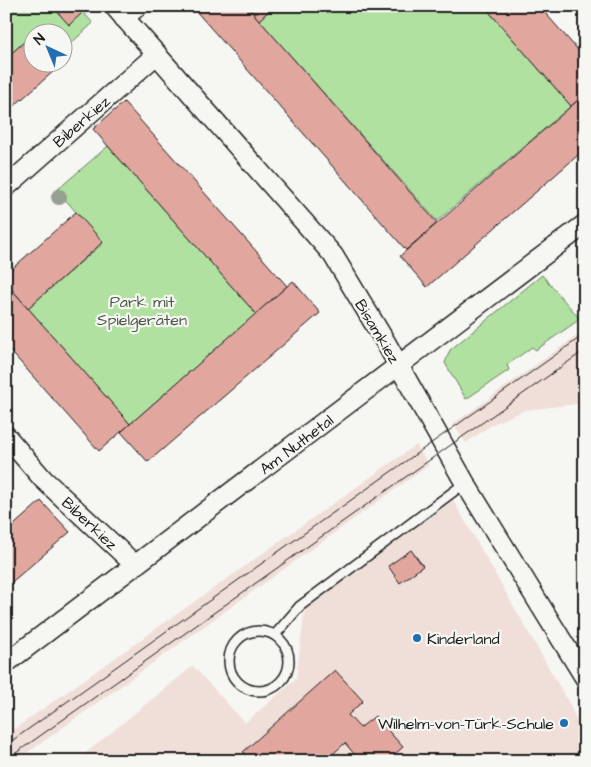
<svg xmlns="http://www.w3.org/2000/svg" width="591" height="767" font-family="'Architects Daughter',sans-serif">
	<style>
		.built { fill: #f0ded9 }
		.green { fill: #b1e1a1; stroke: #667e5e }
		.building { fill: #e1a79f; stroke: #1c1c1c }
		.lines { fill: none; stroke-linecap: round; stroke-linejoin: round }
		.lane-casing { stroke: #1c1c1c; stroke-width: 12 }
		.street-casing { stroke: #1c1c1c; stroke-width: 22 }
		.lane { stroke: #f6f6f2; stroke-width: 9 }
		.street { stroke: #f6f6f2; stroke-width: 19 }
		.tram { stroke: #1c1c1c; stroke-width: 1 }
		.tree { fill: #979f92 }
		.poi-dot { fill: #1f6fb2; stroke: #f6f6f2; stroke-width: 2 }
		.labels { text-anchor: middle; stroke-width: 4.5; stroke-linejoin: round; paint-order: stroke }
		.street-label { font-size: 16px; fill: #1c1c1c; stroke: #f6f6f2 }
		.park-label { font-size: 16px; fill: #495744; stroke: #f6f6f2 }
		.poi-label { font-size: 16px; fill: #1c1c1c; stroke: #f6f6f2; text-anchor: start }
	</style>
	<rect width="100%" height="100%" fill="#f6f6f2"/>
	<filter id="ink" filterUnits="userSpaceOnUse"><feTurbulence type="fractalNoise" baseFrequency=".02" numOctaves="2"/><feDisplacementMap in="SourceGraphic" scale="10" xChannelSelector="R" yChannelSelector="G"/><feConvolveMatrix kernelMatrix="1 2 1 2 8 2 1 2 1" color-interpolation-filters="sRGB"/></filter>
	<g filter="url(#ink)">
		<!-- built -->
		<g class="built">
			<polygon points="585,330 585,403 525,410 493,424 466,443 453,424"/>
			<polygon points="416,445 429,465 16,761 6,761 6,735"/>
			<polygon points="453,500 570,705 585,741 585,761 76,761 193,666 245,723 296,679 305,609"/>
		</g>
		<!-- green -->
		<g class="green">
			<polygon points="6,6 77,6 93,23 66,48 63,44 62,32 52,32 44,24 6,58"/>
			<polygon points="274,6 484,6 571,106 437,221 259,20"/>
			<polygon points="108,146 256,314 130,424 28,308 103,243 57,190"/>
			<polygon points="542,275 580,319 536,350 532,347 507,365 509,370 466,399 445,363 450,350"/>
		</g>
		<!-- building -->
		<g class="building">
			<polygon points="52,6 74,6 81,14 69,25"/>
			<polygon points="199,6 247,6 437,223 406,250 195,10"/>
			<polygon points="247,6 274,6 259,20"/>
			<polygon points="484,6 539,6 585,58 585,94 571,106"/>
			<polygon points="32,35 32,62 63,63 6,113 6,58"/>
			<polygon points="585,94 585,149 427,287 400,256"/>
			<polygon points="124,102 287,286 256,314 93,129"/>
			<polygon points="76,212 103,242 28,308 6,283 6,274"/>
			<polygon points="293,281 320,313 148,462 121,432"/>
			<polygon points="6,283 130,424 99,451 6,346"/>
			<polygon points="41,501 70,532 6,587 6,532"/>
			<polygon points="411,550 423,566 400,583 388,566"/>
			<polygon points="335,670 363,701 348,715 360,728 375,716 403,747 387,761 360,761 345,743 325,761 252,761 243,752"/>
		</g>
		<g class="lines">
			<!-- lane casing -->
			<g class="lane-casing">
				<g id="lane">
					<circle cx="259" cy="661" r="30"/>
					<polyline points="275,635 300,606 465,483"/>
				</g>
			</g>
			<!-- street casing -->
			<g class="street-casing">
				<g id="street">
					<polyline points="114,6 333,255 386,343 465,483 585,678"/>
					<polyline points="124,18 138,6"/>
					<polyline points="6,187 157,54"/>
					<polyline points="6,436 43,479 134,564"/>
					<polyline points="6,663 585,224"/>
				</g>
			</g>
			<!-- lane -->
			<use href="#lane" class="lane"/>
			<!-- street -->
			<use href="#street" class="street"/>
			<!-- tram -->
			<g class="tram">
				<polyline points="6,745 585,334"/>
				<polyline points="6,760 585,350"/>
			</g>
		</g>
		<!-- trees -->
		<circle class="tree" cx="59" cy="197" r="8"/>
	</g>
	<!-- markers -->
	<g class="poi-dot">
		<circle cx="417" cy="638" r="5"/>
		<circle cx="564" cy="723" r="5"/>
	</g>
	<g class="labels">
		<!-- street labels -->
		<g class="street-label">
			<text transform="translate(81 121) rotate(-41)" y="6">Biberkiez</text>
			<text transform="translate(378 331) rotate(59)" y="6">Bisamkiez</text>
			<text transform="translate(296 444) rotate(-37)" y="6">Am Nuthetal</text>
			<text transform="translate(90 523) rotate(43)" y="6">Biberkiez</text>
		</g>
		<!-- park labels -->
		<g class="park-label">
			<text x="142" y="307">Park mit<tspan x="142" dy="18">Spielgeräten</tspan></text>
		</g>
		<!-- poi labels -->
		<g class="poi-label">
			<text x="427" y="644">Kinderland</text>
			<text x="554" y="729" text-anchor="end">Wilhelm-von-Türk-Schule</text>
		</g>
	</g>
	<!-- margin -->
	<rect width="591" height="767" fill="none" stroke="#f6f6f2" stroke-width="25"/>
	<rect x="12" y="12" width="566" height="742" fill="none" stroke="#1c1c1c" stroke-width="2" filter="url(#ink)"/>
	<!-- north arrow -->
	<g transform="translate(48 48) rotate(316)"><circle r="24" fill="#f6f6f2" stroke="#9f9f9c"/>
	<path d="M0-4L9 19L0 12L-9 19Z" fill="#1f6fb2"/>
	<text y="-8" font-size="14" font-weight="bold" text-anchor="middle" fill="#1c1c1c">N</text>
	</g>
</svg>
